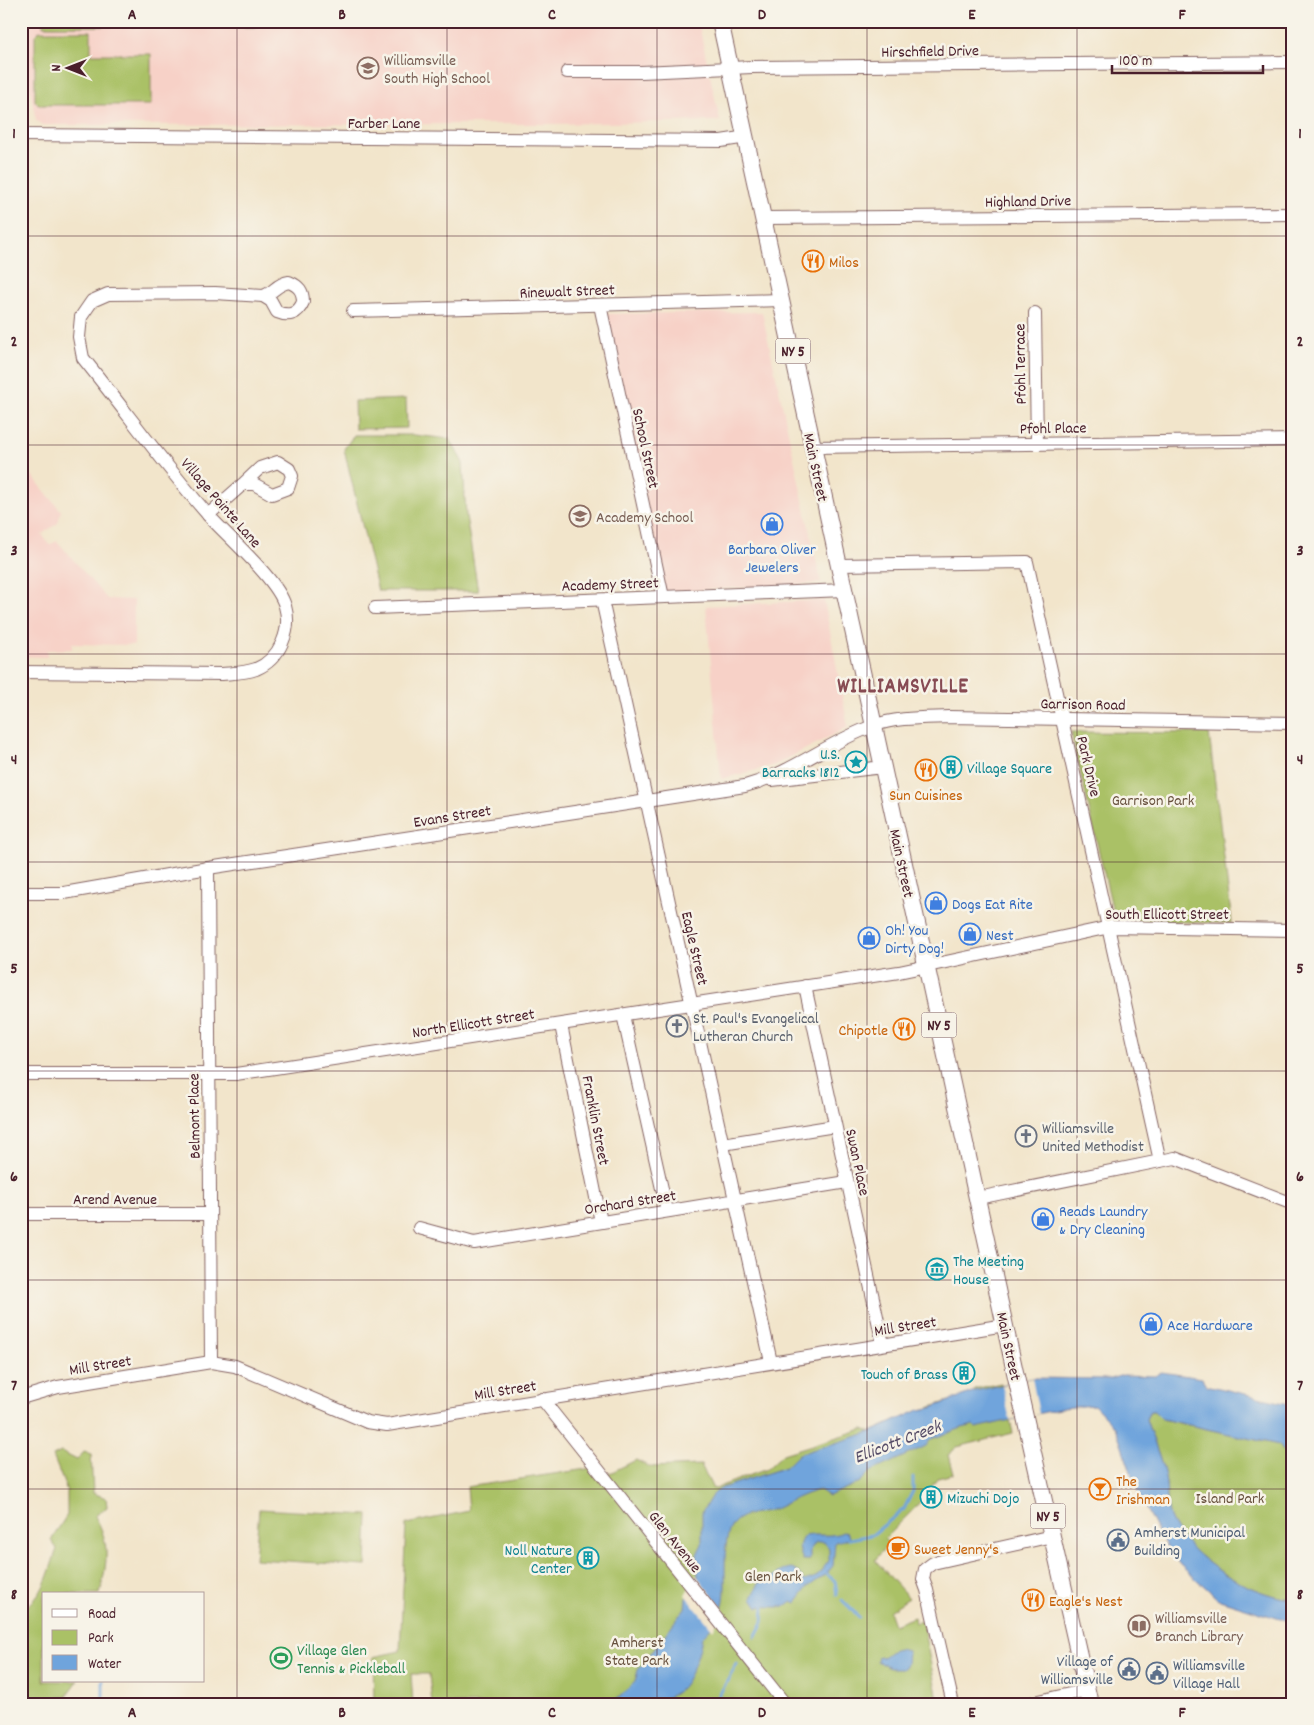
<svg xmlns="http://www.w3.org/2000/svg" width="1314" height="1725" font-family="Dekko,sans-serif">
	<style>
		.built { fill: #f7d1c7 }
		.green { fill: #aac166; stroke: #7a7048 }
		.water { fill: #6fa4dc; stroke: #5c6284 }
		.pier { fill: #f2e5cb }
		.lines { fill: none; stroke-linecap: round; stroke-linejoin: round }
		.stream { stroke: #6fa4dc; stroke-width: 3 }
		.minor-casing { stroke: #856463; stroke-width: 14 }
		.major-casing { stroke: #856463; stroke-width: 18 }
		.minor { stroke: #fff; stroke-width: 12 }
		.major { stroke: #fff; stroke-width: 16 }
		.grid { fill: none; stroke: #4a1f2b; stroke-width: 1; stroke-opacity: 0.55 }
		.labels { text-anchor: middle; stroke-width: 5; stroke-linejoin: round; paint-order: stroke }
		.shield { fill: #f7f3e8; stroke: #7e5f64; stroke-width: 1 }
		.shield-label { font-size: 15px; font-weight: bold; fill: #4a1f2b }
		.street-label { font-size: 16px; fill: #4a1f2b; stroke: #f7f3e8 }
		.education-label { font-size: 16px; fill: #785e54; stroke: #f7f3e8; text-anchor: start }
		.food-label { font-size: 16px; fill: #c56008; stroke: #f7f3e8; text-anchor: start }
		.shop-label { font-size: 16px; fill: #366cbe; stroke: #f7f3e8; text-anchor: start }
		.culture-label { font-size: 16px; fill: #0d838f; stroke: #f7f3e8; text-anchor: end }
		.park-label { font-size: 16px; fill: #67503d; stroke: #f7f3e8 }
		.worship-label { font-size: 16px; fill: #5b616d; stroke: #f7f3e8; text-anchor: start }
		.service-label { font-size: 16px; fill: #4e5e75; stroke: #f7f3e8; text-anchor: start }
		.leisure-label { font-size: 16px; fill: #27864d; stroke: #f7f3e8; text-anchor: start }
		.water-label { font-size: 18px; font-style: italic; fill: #574e69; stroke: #f7f3e8 }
		.district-label { font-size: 21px; font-weight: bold; letter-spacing: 1px; fill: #874b53; stroke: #f7f3e8 }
		.neatline { fill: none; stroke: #4a1f2b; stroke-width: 2 }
		.grid-label { font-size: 16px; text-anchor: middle; font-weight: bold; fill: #4a1f2b }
	</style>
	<rect width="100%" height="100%" fill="#f7f3e8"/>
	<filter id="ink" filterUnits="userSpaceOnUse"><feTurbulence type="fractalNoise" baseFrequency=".02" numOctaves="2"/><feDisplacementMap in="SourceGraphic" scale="10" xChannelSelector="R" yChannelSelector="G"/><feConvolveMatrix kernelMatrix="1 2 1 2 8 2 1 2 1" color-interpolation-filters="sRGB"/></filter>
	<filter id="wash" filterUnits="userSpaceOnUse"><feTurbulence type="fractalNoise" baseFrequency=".0096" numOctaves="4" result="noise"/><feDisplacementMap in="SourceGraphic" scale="20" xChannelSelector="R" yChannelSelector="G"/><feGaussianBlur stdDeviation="1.12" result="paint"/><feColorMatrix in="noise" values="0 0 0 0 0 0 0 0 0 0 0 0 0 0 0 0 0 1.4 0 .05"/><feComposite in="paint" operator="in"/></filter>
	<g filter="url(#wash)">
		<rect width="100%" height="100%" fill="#f2e5cb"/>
		<!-- built -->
		<g class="built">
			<polygon points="21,21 698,21 720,121 549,124 42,125 36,120 21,41"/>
			<polygon points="762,312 821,583 665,592 607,314"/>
			<polygon points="21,462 61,511 58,523 42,534 49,545 57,541 107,599 134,600 134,645 72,644 72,649 47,650 47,657 21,656"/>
			<polygon points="824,600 848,727 775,765 721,779 706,606"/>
		</g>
		<!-- green -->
		<g class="green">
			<polygon points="43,21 270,21 255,27 43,26"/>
			<polygon points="39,31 91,31 91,54 151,54 151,105 39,105 35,101 35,35"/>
			<polygon points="406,399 407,428 355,429 354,401"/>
			<polygon points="354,435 414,435 450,439 463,463 466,516 478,591 378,591 344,449"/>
			<polygon points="1071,732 1209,733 1232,923 1115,920"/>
			<path d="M1001,1383L1013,1433L957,1447L948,1455L953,1474L938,1478L915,1508L884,1539L889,1543L875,1560L909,1598L889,1611L894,1625L914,1617L915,1623L922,1621L939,1704H432L429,1674H411L413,1704H374L373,1657L400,1651L406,1524L469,1511L467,1487L593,1468L602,1477L636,1460L650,1467L701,1465L713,1489L767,1469L783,1454L863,1429L871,1432C905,1416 938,1403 974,1394V1389Z"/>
			<path d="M1150,1411H1154L1162,1419L1279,1445L1284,1452L1293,1453V1599C1249,1595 1193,1561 1172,1522C1165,1510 1168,1490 1165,1477C1161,1457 1152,1438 1146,1419Z"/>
			<path d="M61,1452L77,1460L84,1452L91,1454L93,1493L106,1498L107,1507L95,1516C111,1545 107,1562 100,1594H44V1681H78L66,1697L33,1698L21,1686V1609C44,1600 49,1570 57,1549L51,1540L67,1515V1491L53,1456Z"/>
			<polygon points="259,1509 368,1515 366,1566 255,1559"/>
		</g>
		<!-- water -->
		<g class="water">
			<path d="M1161,1372L1202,1378L1206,1385L1293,1405V1453L1284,1452L1279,1445L1162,1419L1154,1411H1150L1146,1419C1152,1438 1161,1457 1165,1477C1168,1490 1165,1510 1172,1522C1193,1561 1249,1595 1293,1599V1619H1280L1220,1600L1180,1565L1160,1537L1139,1495L1115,1427L1094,1405L1063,1408L976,1428L974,1425L962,1428L931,1439L926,1446L870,1472L860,1482L829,1496L820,1490L815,1491C802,1495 792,1500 781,1506C767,1514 749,1511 737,1520C718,1534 729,1584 723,1605C720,1618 711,1628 702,1637C700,1651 690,1682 678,1691C671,1697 664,1697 657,1704H612L635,1682L638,1670L685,1608L686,1598L698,1578L697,1554L702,1544V1512L711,1497L719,1489L786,1467L799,1454L871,1432L919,1410L931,1408L975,1391L1032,1378L1110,1379L1123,1375L1155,1376Z"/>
			<path d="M843,1532L848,1533L849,1539L835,1542L833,1566L826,1574L808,1587L796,1603L792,1601C783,1611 769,1605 758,1607L752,1598L759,1583C770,1582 786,1564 794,1569C798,1571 802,1578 804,1581L816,1577L829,1561V1548L824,1542H816L810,1550V1560H803C799,1550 797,1545 804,1536C817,1533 831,1538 843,1532Z"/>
			<polygon points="898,1649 908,1651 907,1664 904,1668 890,1668 877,1661 878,1656 883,1657 891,1651"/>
		</g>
		<!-- pier -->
		<g class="pier">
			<polygon points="1032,1378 1039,1414 1010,1420 1002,1385"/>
			<polygon points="696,1575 724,1610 713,1630 685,1595"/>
		</g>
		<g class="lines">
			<!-- stream -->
			<g class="stream">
				<polyline points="849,1539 872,1535 904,1509 913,1491 913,1477"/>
				<polyline points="826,1574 835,1581 837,1595"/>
				<polyline points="842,1600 859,1617"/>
				<polyline points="755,1637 763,1622 764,1606"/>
				<polyline points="103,1681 103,1704"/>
				<polyline points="714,1704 737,1664"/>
			</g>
		</g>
	</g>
	<g filter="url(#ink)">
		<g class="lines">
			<!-- minor casing -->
			<g class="minor-casing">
				<g id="minor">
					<polyline points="567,72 641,72 752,67 1293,62"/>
					<polyline points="21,135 721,141 747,137"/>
					<polyline points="764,218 1293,214"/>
					<path d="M289,282C299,286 303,291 303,302C298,314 289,317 277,312L271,301L263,296C274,293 276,284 289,282Z"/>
					<polyline points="600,305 663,597"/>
					<polyline points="353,311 782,300"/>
					<polyline points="1035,313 1037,444"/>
					<polyline points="813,447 1293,440"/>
					<polyline points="208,515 243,484 254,484 272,494 288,488 292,476 289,469 278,462 260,468 243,484"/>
					<polyline points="840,565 1027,562 1160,1161"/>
					<polyline points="602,600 771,1362"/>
					<polyline points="375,608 845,590"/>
					<path d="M21,672L222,674C234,673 245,673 256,669C280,659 292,630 285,606C278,580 229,538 209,516C165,466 125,410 83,358L79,337L81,317L92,301L108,294L215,293L263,296"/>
					<polyline points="772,780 883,767"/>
					<polyline points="208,868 211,1362"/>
					<path d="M21,893H64L208,868L745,786C791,774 828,742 873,726C896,717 924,718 949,717L1293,723"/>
					<polyline points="805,986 883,1344"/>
					<polyline points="623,1015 667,1211"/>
					<polyline points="561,1025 601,1222"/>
					<polyline points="21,1074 236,1074 899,972 1110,927 1293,930"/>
					<polyline points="723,1144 835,1126"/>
					<polyline points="978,1198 1175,1158 1293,1204"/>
					<polyline points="21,1214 210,1214"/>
					<polyline points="419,1228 474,1243 847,1182"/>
					<polyline points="21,1398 58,1387 211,1362 235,1366 367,1422 387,1425 1005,1325"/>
					<polyline points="542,1399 785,1704"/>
					<polyline points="953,1704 927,1590 923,1579 925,1569 933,1563 1052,1536"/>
					<polyline points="1026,1704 1087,1690"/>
				</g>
			</g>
			<!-- major casing -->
			<g class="major-casing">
				<polyline id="major" points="720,21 1020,1395 1090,1704"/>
			</g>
			<!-- minor -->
			<use href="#minor" class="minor"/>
			<!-- major -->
			<use href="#major" class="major"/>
		</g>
	</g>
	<!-- grid -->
	<path class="grid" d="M237,21V1704M447,21V1704M657,21V1704M867,21V1704M1077,21V1704M21,236H1293M21,445H1293M21,654H1293M21,862H1293M21,1071H1293M21,1280H1293M21,1489H1293"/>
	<!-- icons -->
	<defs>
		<g id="school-ring" transform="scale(1.125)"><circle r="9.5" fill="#f7f3e8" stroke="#8d6e63" stroke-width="1.5"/><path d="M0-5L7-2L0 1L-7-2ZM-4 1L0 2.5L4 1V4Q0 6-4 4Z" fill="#8d6e63"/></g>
		<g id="restaurant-ring" transform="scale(1.125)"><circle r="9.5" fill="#f7f3e8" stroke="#e8710a" stroke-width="1.5"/><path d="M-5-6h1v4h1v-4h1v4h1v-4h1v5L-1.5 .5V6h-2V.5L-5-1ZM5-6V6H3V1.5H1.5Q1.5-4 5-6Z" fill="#e8710a"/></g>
		<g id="shop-ring" transform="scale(1.125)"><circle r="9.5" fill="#f7f3e8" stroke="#3f7fe0" stroke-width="1.5"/><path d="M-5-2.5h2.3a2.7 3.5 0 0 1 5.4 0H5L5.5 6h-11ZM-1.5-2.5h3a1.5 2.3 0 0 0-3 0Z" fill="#3f7fe0"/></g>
		<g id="sight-ring" transform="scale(1.125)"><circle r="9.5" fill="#f7f3e8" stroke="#0f9aa8" stroke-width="1.5"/><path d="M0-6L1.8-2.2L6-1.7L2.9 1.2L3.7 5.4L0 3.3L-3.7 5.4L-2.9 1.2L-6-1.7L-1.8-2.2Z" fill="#0f9aa8"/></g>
		<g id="building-ring" transform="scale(1.125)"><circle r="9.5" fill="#f7f3e8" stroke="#0f9aa8" stroke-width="1.5"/><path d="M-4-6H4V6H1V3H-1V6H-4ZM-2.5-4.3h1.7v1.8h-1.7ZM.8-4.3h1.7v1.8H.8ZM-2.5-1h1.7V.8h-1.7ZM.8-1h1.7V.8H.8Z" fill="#0f9aa8"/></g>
		<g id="church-ring" transform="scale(1.125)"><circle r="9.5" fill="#f7f3e8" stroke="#6b7280" stroke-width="1.5"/><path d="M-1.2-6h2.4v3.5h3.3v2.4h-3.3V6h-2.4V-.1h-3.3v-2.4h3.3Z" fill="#6b7280"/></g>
		<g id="museum-ring" transform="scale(1.125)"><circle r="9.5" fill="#f7f3e8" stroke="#0f9aa8" stroke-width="1.5"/><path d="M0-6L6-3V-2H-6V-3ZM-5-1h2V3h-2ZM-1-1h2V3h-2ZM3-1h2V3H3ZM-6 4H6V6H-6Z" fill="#0f9aa8"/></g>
		<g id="bar-ring" transform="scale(1.125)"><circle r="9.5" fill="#f7f3e8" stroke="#e8710a" stroke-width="1.5"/><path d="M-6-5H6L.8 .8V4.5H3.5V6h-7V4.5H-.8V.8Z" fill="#e8710a"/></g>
		<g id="civic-ring" transform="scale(1.125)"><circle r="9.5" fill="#f7f3e8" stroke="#5c6f8a" stroke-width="1.5"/><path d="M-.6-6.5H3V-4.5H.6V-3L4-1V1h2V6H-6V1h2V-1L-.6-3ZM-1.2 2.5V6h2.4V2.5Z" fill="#5c6f8a"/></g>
		<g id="cafe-ring" transform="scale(1.125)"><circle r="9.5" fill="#f7f3e8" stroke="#e8710a" stroke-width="1.5"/><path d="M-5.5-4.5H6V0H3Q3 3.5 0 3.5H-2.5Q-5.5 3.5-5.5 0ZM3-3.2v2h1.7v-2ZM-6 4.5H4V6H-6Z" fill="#e8710a"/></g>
		<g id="library-ring" transform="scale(1.125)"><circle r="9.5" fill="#f7f3e8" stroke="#8d6e63" stroke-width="1.5"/><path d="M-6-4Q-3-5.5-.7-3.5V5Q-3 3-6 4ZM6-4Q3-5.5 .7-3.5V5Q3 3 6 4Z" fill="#8d6e63"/></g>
		<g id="stadium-ring" transform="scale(1.125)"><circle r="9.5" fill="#f7f3e8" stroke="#2e9e5b" stroke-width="1.5"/><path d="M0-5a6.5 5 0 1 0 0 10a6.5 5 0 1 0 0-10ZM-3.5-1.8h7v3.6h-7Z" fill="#2e9e5b"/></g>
	</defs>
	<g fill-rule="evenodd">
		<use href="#school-ring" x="368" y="68"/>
		<use href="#restaurant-ring" x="813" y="261"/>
		<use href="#school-ring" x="580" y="516"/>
		<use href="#shop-ring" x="772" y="524"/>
		<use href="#sight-ring" x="856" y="762"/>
		<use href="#building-ring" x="951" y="767"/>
		<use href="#restaurant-ring" x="926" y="770"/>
		<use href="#shop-ring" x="936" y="903"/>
		<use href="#shop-ring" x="970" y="934"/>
		<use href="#shop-ring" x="869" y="938"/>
		<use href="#church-ring" x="677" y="1026"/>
		<use href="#restaurant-ring" x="904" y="1029"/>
		<use href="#church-ring" x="1026" y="1136"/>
		<use href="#shop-ring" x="1043" y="1219"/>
		<use href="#museum-ring" x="937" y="1269"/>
		<use href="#shop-ring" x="1151" y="1324"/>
		<use href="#building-ring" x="964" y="1373"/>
		<use href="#bar-ring" x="1100" y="1489"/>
		<use href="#building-ring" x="931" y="1497"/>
		<use href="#civic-ring" x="1118" y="1540"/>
		<use href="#cafe-ring" x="898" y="1548"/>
		<use href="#building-ring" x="588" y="1558"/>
		<use href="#restaurant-ring" x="1033" y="1600"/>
		<use href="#library-ring" x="1139" y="1626"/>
		<use href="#stadium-ring" x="281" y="1658"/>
		<use href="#civic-ring" x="1129" y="1669"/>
		<use href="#civic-ring" x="1157" y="1673"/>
	</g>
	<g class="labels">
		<!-- shield labels -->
		<g class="shield">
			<rect x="775.5" y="338.5" width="35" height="25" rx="4"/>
			<rect x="921.5" y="1012.5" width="35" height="25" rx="4"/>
			<rect x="1030.5" y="1503.5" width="35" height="25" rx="4"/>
		</g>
		<g class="shield-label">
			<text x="793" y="356">NY 5</text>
			<text x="939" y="1030">NY 5</text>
			<text x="1048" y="1521">NY 5</text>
		</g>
		<!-- street labels -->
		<g class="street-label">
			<text transform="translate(930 50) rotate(-1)" y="6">Hirschfield Drive</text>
			<text x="384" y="128">Farber Lane</text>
			<text transform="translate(1028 200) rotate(-1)" y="6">Highland Drive</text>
			<text transform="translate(567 290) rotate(-2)" y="6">Rinewalt Street</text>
			<text transform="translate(1019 364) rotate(-91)" y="6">Pfohl Terrace</text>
			<text transform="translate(1053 427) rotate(-1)" y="6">Pfohl Place</text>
			<text transform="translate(647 448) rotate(78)" y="6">School Street</text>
			<text transform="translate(817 467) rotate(78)" y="6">Main Street</text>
			<text transform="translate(222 502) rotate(49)" y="6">Village Pointe Lane</text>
			<text transform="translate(610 583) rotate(-2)" y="6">Academy Street</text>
			<text transform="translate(1083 703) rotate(1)" y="6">Garrison Road</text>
			<text transform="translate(1090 766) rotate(77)" y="6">Park Drive</text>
			<text transform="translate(452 815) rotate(-9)" y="6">Evans Street</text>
			<text transform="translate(903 863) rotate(78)" y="6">Main Street</text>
			<text x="1167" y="919">South Ellicott Street</text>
			<text transform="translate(696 948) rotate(77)" y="6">Eagle Street</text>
			<text transform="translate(473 1022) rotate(-9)" y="6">North Ellicott Street</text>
			<text transform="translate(193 1116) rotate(-91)" y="6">Belmont Place</text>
			<text transform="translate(597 1120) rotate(79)" y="6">Franklin Street</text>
			<text transform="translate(859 1162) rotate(78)" y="6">Swan Place</text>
			<text x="115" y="1204">Arend Avenue</text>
			<text transform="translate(630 1201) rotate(-9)" y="6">Orchard Street</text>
			<text transform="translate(905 1325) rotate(-9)" y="6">Mill Street</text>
			<text transform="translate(1010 1346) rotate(78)" y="6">Main Street</text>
			<text transform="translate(100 1364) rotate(-9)" y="6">Mill Street</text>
			<text transform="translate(505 1389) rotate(-9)" y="6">Mill Street</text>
			<text transform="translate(676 1541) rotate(51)" y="6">Glen Avenue</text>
		</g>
		<!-- education labels -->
		<g class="education-label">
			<text x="384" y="65">Williamsville<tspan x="384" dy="18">South High School</tspan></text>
			<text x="596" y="522">Academy School</text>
			<text x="1155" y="1623">Williamsville<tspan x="1155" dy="18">Branch Library</tspan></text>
		</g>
		<!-- food labels -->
		<g class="food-label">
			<text x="829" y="267">Milos</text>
			<text x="926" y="800" text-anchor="middle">Sun Cuisines</text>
			<text x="888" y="1035" text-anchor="end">Chipotle</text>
			<text x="1116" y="1486">The<tspan x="1116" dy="18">Irishman</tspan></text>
			<text x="914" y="1554">Sweet Jenny's</text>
			<text x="1049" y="1606">Eagle's Nest</text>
		</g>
		<!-- shop labels -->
		<g class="shop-label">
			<text x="772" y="554" text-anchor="middle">Barbara Oliver<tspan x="772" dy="18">Jewelers</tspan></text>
			<text x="952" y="909">Dogs Eat Rite</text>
			<text x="885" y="935">Oh! You<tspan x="885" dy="18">Dirty Dog!</tspan></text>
			<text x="986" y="940">Nest</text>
			<text x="1059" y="1216">Reads Laundry<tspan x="1059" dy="18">&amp; Dry Cleaning</tspan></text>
			<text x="1167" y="1330">Ace Hardware</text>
		</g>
		<!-- culture labels -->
		<g class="culture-label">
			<text x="840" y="759">U.S.<tspan x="840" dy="18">Barracks 1812</tspan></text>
			<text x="967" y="773" text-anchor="start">Village Square</text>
			<text x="953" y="1266" text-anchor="start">The Meeting<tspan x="953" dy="18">House</tspan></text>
			<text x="948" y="1379">Touch of Brass</text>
			<text x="947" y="1503" text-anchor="start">Mizuchi Dojo</text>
			<text x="572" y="1555">Noll Nature<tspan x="572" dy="18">Center</tspan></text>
		</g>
		<!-- park labels -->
		<g class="park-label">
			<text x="1153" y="805">Garrison Park</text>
			<text x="1230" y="1503">Island Park</text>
			<text x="773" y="1581">Glen Park</text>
			<text x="637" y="1647">Amherst<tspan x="637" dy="18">State Park</tspan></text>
		</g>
		<!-- worship labels -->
		<g class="worship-label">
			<text x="693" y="1023">St. Paul's Evangelical<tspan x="693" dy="18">Lutheran Church</tspan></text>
			<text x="1042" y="1133">Williamsville<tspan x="1042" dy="18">United Methodist</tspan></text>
		</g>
		<!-- service labels -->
		<g class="service-label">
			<text x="1134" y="1537">Amherst Municipal<tspan x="1134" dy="18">Building</tspan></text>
			<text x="1113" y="1666" text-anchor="end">Village of<tspan x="1113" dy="18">Williamsville</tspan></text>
			<text x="1173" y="1670">Williamsville<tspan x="1173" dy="18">Village Hall</tspan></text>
		</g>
		<!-- leisure labels -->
		<g class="leisure-label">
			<text x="297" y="1655">Village Glen<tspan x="297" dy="18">Tennis &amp; Pickleball</tspan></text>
		</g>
		<!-- water labels -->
		<g class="water-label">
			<text transform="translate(897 1441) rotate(-21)" y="6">Ellicott Creek</text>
		</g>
		<!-- district labels -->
		<g class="district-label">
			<text x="903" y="692">WILLIAMSVILLE</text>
		</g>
	</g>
	<!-- margin -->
	<rect width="1314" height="1725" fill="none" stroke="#f7f3e8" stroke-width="55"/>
	<!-- legend -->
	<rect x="42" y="1592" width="162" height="90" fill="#f7f3e8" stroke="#b29e9c"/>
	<rect x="52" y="1609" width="25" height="8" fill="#ffffff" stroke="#b29e9c"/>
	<text x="88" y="1618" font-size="15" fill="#4a1f2b">Road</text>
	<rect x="52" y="1630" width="25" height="15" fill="#aac166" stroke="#b29e9c"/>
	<text x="88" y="1642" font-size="15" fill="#4a1f2b">Park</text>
	<rect x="52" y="1655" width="25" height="15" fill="#6fa4dc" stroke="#b29e9c"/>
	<text x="88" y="1668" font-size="15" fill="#4a1f2b">Water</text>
	<!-- north arrow -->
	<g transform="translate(68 68) rotate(270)" stroke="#f7f3e8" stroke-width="4" paint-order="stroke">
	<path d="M0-4L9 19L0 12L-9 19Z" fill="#4a1f2b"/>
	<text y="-8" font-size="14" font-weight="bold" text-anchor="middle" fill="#4a1f2b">N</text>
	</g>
	<!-- scale -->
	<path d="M1112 65v8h151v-8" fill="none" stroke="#4a1f2b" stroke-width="2.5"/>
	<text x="1119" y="65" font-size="15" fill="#4a1f2b" stroke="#f7f3e8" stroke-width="4" paint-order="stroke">100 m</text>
	<rect x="28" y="28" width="1258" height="1670" class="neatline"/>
	<g class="grid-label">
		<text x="132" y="19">A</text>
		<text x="342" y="19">B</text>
		<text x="552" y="19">C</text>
		<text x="762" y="19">D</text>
		<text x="972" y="19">E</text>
		<text x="1182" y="19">F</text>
		<text x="14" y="138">1</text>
		<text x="1300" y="138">1</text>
		<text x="14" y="346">2</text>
		<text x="1300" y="346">2</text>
		<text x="14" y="555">3</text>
		<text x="1300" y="555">3</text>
		<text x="14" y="764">4</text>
		<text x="1300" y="764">4</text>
		<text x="14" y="973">5</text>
		<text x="1300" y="973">5</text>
		<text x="14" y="1181">6</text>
		<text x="1300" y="1181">6</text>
		<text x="14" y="1390">7</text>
		<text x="1300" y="1390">7</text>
		<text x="14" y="1599">8</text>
		<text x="1300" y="1599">8</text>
		<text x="132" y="1717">A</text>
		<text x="342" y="1717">B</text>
		<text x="552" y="1717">C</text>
		<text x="762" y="1717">D</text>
		<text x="972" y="1717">E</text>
		<text x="1182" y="1717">F</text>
	</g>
</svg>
